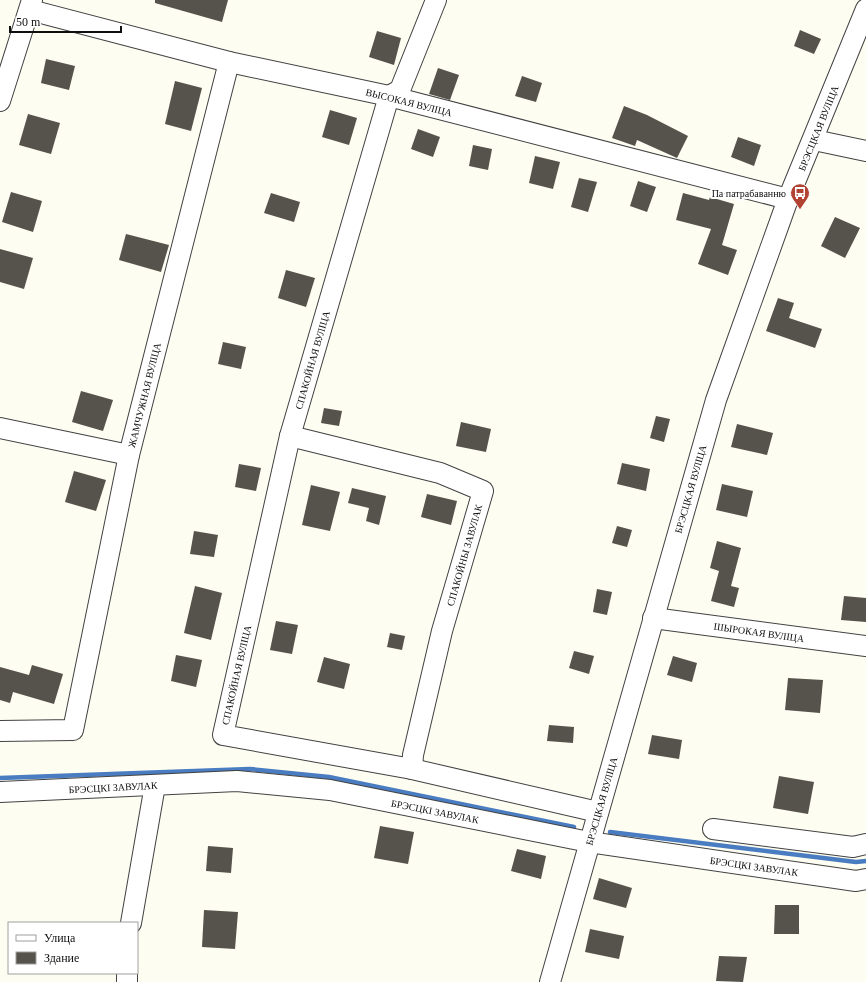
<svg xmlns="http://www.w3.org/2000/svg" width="866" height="982" font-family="Georgia,serif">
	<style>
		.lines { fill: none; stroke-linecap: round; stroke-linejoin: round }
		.stream { stroke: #497cc1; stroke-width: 4.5 }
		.building { fill: #56524c }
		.minor-casing { stroke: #424242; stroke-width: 22 }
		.minor { stroke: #fff; stroke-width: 20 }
		.labels { text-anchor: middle; stroke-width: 4; stroke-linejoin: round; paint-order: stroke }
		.street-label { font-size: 10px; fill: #0f0f0f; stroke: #fff }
		.poi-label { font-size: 10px; fill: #0f0f0f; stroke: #fff; text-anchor: end }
	</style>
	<rect width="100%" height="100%" fill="#fefdf2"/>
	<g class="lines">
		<!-- stream -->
		<g class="stream">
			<polyline points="0,778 250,769 329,777 574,827"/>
			<polyline points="610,832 856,862 866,861"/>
		</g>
	</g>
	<!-- building -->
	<g class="building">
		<polygon points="155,0 228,0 222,22 155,3"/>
		<polygon points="800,30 821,39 814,54 794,46"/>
		<polygon points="377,31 401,38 394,65 369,57"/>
		<polygon points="46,59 75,66 69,90 41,83"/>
		<polygon points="438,68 459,75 450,100 429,94"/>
		<polygon points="522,76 542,83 536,102 515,96"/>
		<polygon points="175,81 202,88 191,131 165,124"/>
		<polygon points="624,106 647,115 688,136 677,158 637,140 635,146 612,138"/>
		<polygon points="330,110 357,118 349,145 322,137"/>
		<polygon points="28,114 60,123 51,154 19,145"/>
		<polygon points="418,129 440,137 433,157 411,149"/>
		<polygon points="738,137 761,145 754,166 731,157"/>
		<polygon points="473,145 492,149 488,170 469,166"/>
		<polygon points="535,156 560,162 553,189 529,183"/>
		<polygon points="579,178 597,182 588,212 571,207"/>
		<polygon points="638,181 656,187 647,212 630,206"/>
		<polygon points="11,192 42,201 33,232 2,222"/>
		<polygon points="271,193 300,202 294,222 264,213"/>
		<polygon points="683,193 709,200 710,197 734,204 722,245 737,250 728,275 698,264 711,229 676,220"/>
		<polygon points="835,217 860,228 845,258 821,246"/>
		<polygon points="126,234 169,245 161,272 119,260"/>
		<polygon points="0,249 33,258 24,289 0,282"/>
		<polygon points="286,270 315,278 306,307 278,298"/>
		<polygon points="778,298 794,303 789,318 822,329 815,348 766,331"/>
		<polygon points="223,342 246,347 241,369 218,364"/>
		<polygon points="81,391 113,400 103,431 72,422"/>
		<polygon points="324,408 342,411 339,426 321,423"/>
		<polygon points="656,416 670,419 664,442 650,438"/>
		<polygon points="461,422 491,429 486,452 456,446"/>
		<polygon points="737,424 773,433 767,455 731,447"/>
		<polygon points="622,463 650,469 646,491 617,484"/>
		<polygon points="239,464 261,468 256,491 235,487"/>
		<polygon points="74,471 106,480 96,511 65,502"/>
		<polygon points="722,484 753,491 747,517 716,510"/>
		<polygon points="311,485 340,492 330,531 302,525"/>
		<polygon points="352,488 386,496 379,525 366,521 369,508 348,503"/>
		<polygon points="427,494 457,501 451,525 421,517"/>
		<polygon points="617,526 632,530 627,547 612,543"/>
		<polygon points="194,531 218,535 214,557 190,554"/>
		<polygon points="717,541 741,548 731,586 739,588 734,607 711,601 719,571 710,568"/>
		<polygon points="195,586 222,593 211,640 184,633"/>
		<polygon points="597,589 612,592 607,615 593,612"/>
		<polygon points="844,596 866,598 866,622 841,620"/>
		<polygon points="276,621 298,625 292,654 270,650"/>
		<polygon points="390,633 405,636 402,650 387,647"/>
		<polygon points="574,651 594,656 589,674 569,668"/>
		<polygon points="176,655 202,660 196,687 171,681"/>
		<polygon points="673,656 697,663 692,682 667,675"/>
		<polygon points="324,657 350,664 344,689 317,682"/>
		<polygon points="32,665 63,674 54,704 13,692 10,703 0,700 0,667 29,675"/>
		<polygon points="788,678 823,680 820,713 785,710"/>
		<polygon points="549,725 574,727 573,743 547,741"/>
		<polygon points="652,735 682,740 679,759 648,754"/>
		<polygon points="779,776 814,782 808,814 773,808"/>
		<polygon points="380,826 414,832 408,864 374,858"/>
		<polygon points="208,846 233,848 231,873 206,871"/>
		<polygon points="517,849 546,856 541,879 511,871"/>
		<polygon points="599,878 632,888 626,908 593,899"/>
		<polygon points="775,905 799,905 799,934 774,934"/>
		<polygon points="204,910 238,912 235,949 202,947"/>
		<polygon points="590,929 624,936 619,959 585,952"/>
		<polygon points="719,956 747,957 743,982 716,981"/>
	</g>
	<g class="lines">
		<!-- minor casing -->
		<g class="minor-casing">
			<g id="minor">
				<polyline points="436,0 400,90 389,96 290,436 223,735 412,769 598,812"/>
				<polyline points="30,10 229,62 389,96 788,199"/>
				<polyline points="0,101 32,0"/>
				<polyline points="814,140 866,151"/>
				<polyline points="0,428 129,455"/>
				<polyline points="290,436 440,473 483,491 442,631 413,755 412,769"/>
				<polyline points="653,618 866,646"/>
				<polyline points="0,731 73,730 129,455 229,62"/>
				<polyline points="0,792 237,781 330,790 589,842 856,881 866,879"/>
				<polyline points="713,829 853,847 866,844"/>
				<polyline points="131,923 155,785"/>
				<polyline points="127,973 127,982"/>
				<polyline points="550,982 716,400 788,199 866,9"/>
			</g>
		</g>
		<!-- minor -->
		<use href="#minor" class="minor"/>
	</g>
	<!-- icons -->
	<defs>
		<g id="bus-pin" transform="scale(1)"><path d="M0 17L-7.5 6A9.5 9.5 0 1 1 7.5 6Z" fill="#b24333" stroke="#fff"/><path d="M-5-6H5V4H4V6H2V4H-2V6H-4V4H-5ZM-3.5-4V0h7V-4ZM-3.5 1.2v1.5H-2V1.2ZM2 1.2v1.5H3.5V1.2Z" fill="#fff"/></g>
	</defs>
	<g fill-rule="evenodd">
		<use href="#bus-pin" x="800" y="193"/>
	</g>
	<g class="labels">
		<!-- street labels -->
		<g class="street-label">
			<text transform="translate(409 102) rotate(14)" y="4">ВЫСОКАЯ ВУЛІЦА</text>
			<text transform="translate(818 128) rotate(-68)" y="4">БРЭСЦКАЯ ВУЛІЦА</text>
			<text transform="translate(312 360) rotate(-74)" y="4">СПАКОЙНАЯ ВУЛІЦА</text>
			<text transform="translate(144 395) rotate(-76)" y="4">ЖАМЧУЖНАЯ ВУЛІЦА</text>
			<text transform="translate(690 489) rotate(-74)" y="4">БРЭСЦКАЯ ВУЛІЦА</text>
			<text transform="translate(464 555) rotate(-74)" y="4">СПАКОЙНЫ ЗАВУЛАК</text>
			<text transform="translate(759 632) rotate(8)" y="4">ШЫРОКАЯ ВУЛІЦА</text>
			<text transform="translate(236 675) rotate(-77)" y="4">СПАКОЙНАЯ ВУЛІЦА</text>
			<text transform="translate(113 787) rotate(-3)" y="4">БРЭСЦКІ ЗАВУЛАК</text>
			<text transform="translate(601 801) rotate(-74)" y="4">БРЭСЦКАЯ ВУЛІЦА</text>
			<text transform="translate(435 811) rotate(11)" y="4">БРЭСЦКІ ЗАВУЛАК</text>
			<text transform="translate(754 866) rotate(8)" y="4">БРЭСЦКІ ЗАВУЛАК</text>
		</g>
		<!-- poi labels -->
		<g class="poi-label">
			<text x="786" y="197">Па патрабаванню</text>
		</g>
	</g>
	<!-- legend -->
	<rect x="8" y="922" width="130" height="52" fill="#ffffff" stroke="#9f9f9f"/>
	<rect x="16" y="935" width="20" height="6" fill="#ffffff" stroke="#9f9f9f"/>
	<text x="44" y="942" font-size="12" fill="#0f0f0f">Улица</text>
	<rect x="16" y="952" width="20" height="12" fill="#56524c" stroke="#9f9f9f"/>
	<text x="44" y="962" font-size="12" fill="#0f0f0f">Здание</text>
	<!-- scale -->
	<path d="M10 26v6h111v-6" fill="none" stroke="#0f0f0f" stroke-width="2"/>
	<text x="16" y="26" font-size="12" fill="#0f0f0f" stroke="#ffffff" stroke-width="3" paint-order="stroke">50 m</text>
</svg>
